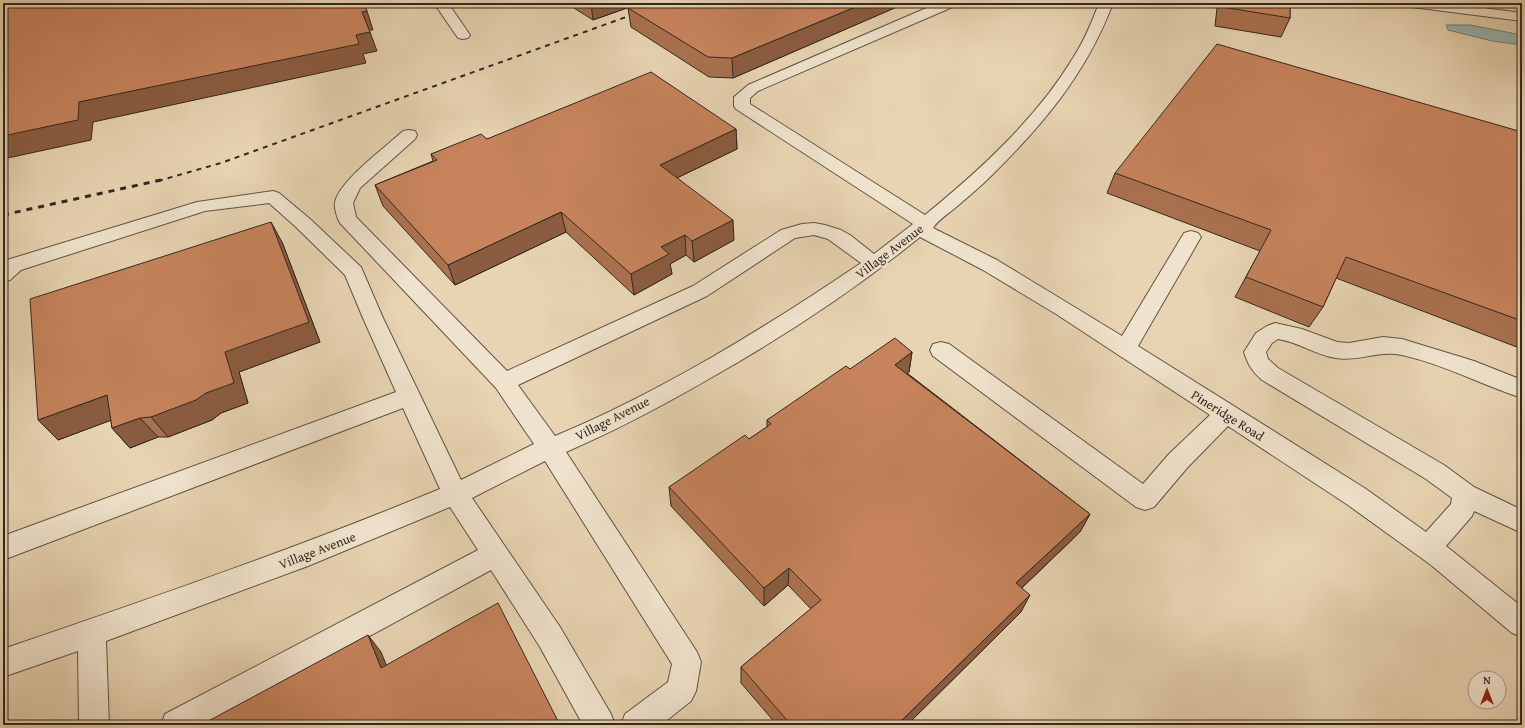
<svg xmlns="http://www.w3.org/2000/svg" width="1525" height="728" font-family="'Gentium Book Plus',serif">
	<style>
		.water { fill: #9ab6b5; stroke: #707d7a }
		.lines { fill: none; stroke-linecap: round; stroke-linejoin: round }
		.minor-casing { stroke: #605245; stroke-width: 2 }
		.minor { fill: #f0e3cd; fill-rule: evenodd }
		.rail-far1 { stroke: #322721; stroke-width: 2; stroke-dasharray: 5 5; stroke-linecap: butt }
		.rail { stroke: #322721; stroke-width: 3; stroke-dasharray: 6 6; stroke-linecap: butt }
		.wall { fill: #aa714f; stroke: #322721 }
		.shaded-wall { fill: #8b5c40; stroke: #322721 }
		.building { fill: #c6835c; stroke: #322721 }
		.labels { text-anchor: middle; stroke-width: 4; stroke-linejoin: round; paint-order: stroke }
		.street-label { font-size: 13px; fill: #322721; stroke: #f0e3cd }
	</style>
	<rect width="100%" height="100%" fill="#e8d4b2"/>
	<filter id="stains"><feTurbulence type="fractalNoise" baseFrequency=".005" numOctaves="4"/><feColorMatrix values="0 0 0 0 .2 0 0 0 0 .09 0 0 0 0 .02 0 0 0 .5 -.17"/></filter>
	<radialGradient id="worn" r=".72"><stop offset=".6" stop-color="#630" stop-opacity="0"/><stop offset="1" stop-color="#630" stop-opacity=".3"/></radialGradient>
	<!-- water -->
	<polygon class="water" points="1446,25 1470,25 1522,35 1522,45 1492,41 1448,30"/>
	<g class="lines">
		<!-- minor casing -->
		<g class="minor-casing">
			<g id="minor">
				<polygon points="434,3 448,3 470,35 468,38 463,39 458,38"/>
				<path d="M938,3H957L955,6L758,91L750,98V104L925,215C980,170 1036,119 1073,58C1084,41 1092,22 1099,3H1113C1086,75 1041,127 987,180C977,189 966,199 955,208C948,214 938,220 933,228L997,260L1122,336L1184,233L1191,231L1198,233L1201,237L1138,346L1366,489L1426,532L1451,504L1452,498L1426,479L1262,380C1252,371 1248,365 1244,352L1256,333L1267,326L1275,323L1302,329L1337,342L1349,343L1383,337L1402,339L1474,361L1522,380V398C1482,385 1443,364 1402,355C1379,350 1358,362 1336,358C1316,355 1298,342 1278,339L1272,343L1266,352L1268,359L1278,368L1444,465L1474,487L1522,510V533L1474,511L1472,516L1446,546L1522,607V637L1512,633L1431,565L1348,505L1228,426L1187,468L1154,507L1145,510L1136,507L933,356L930,350L933,344L941,342L949,344L1143,484L1169,454L1210,415L1056,314L983,270L920,237C856,289 786,335 714,376C666,404 617,430 566,452L697,652L701,662L696,691L691,701L661,725H621L625,714L668,682L672,664L545,461L472,498L560,627L611,714L615,725H583L540,647L491,570L206,725H161L165,714L478,550L450,507L308,566L106,641L109,725H79L78,651L3,677V649C150,599 297,548 440,489L403,408L3,560V536L396,392L363,318L345,275L296,227L269,203L205,211L21,270L10,280L3,282V264L7,260L197,202L273,191L279,193L310,219L361,267L383,318L461,480L534,444L496,388L340,223C337,218 334,208 335,202C340,180 386,147 403,131L409,130L415,131L417,135L415,139L360,188L353,203L356,217L507,371L693,286L781,230L802,224L814,223L825,225L841,230L850,235L874,254L913,224L736,109L734,106V97L748,85ZM814,235L828,239L861,263C765,328 661,392 555,436L518,385L707,296L795,238Z"/>
				<polygon points="1405,3 1444,3 1522,13 1522,21 1412,7 1407,6"/>
			</g>
		</g>
		<!-- minor -->
		<use href="#minor" class="minor"/>
		<!-- rail-far1 -->
		<polyline class="rail-far1" points="158,181 221,163 640,12"/>
		<!-- rail -->
		<polyline class="rail" points="3,215 161,180"/>
	</g>
	<!-- wall -->
	<g class="wall">
		<polygon points="566,3 641,3 593,20"/>
		<polygon points="906,3 733,78 709,77 631,27 628,8"/>
		<polygon points="1219,3 1290,3 1290,18 1281,37 1215,26 1217,8"/>
		<polygon points="736,129 737,149 677,178 734,240 694,262 686,255 670,264 672,274 634,295 566,232 455,285 383,206 375,185 433,161 431,154 487,139"/>
		<polygon points="1522,132 1522,349 1336,278 1323,307 1309,327 1235,297 1260,251 1107,193 1115,173"/>
		<polygon points="282,242 320,342 239,372 248,403 221,413 212,420 168,437 158,437 130,448 112,428 111,420 58,440"/>
		<polygon points="912,352 909,372 907,373 1090,514 1080,532 1022,588 1021,612 907,725 777,725 741,683 741,667 811,609 788,585 764,606 671,506 669,487 749,439 767,427 767,420 850,369"/>
	</g>
	<!-- shaded-wall -->
	<g class="shaded-wall">
		<polygon points="591,3 641,3 593,20"/>
		<polygon points="865,3 906,3 733,78 732,58"/>
		<polygon points="367,11 373,30 369,30 362,12"/>
		<polygon points="370,32 377,51 363,54 366,63 93,122 91,140 3,159 3,136 79,102 356,35"/>
		<polygon points="736,129 737,149 662,185 660,165"/>
		<polygon points="561,212 566,232 455,285 448,265"/>
		<polygon points="733,220 734,240 694,262 692,241"/>
		<polygon points="271,222 282,242 320,342 239,372 248,403 221,413 212,420 168,437 151,417 225,352"/>
		<polygon points="685,235 686,255 670,264 672,274 634,295 631,274 661,247"/>
		<polygon points="912,352 909,372 891,385 895,365"/>
		<polygon points="107,395 125,415 58,440 38,420"/>
		<polygon points="140,418 158,437 130,448 112,428"/>
		<polygon points="1090,514 1080,532 1008,601 1016,583"/>
		<polygon points="789,568 788,585 764,606 764,588"/>
		<polygon points="1030,595 1021,612 907,725 897,725"/>
		<polygon points="368,635 381,652 394,684 381,668"/>
	</g>
	<!-- building -->
	<g class="building">
		<polygon points="3,3 364,3 367,11 362,12 370,32 356,35 359,44 79,102 78,120 3,136"/>
		<polygon points="643,3 865,3 732,58 708,57 628,8"/>
		<polygon points="1223,3 1290,3 1290,18 1222,7"/>
		<polygon points="1217,44 1522,132 1522,321 1346,257 1323,307 1246,277 1271,230 1115,173"/>
		<polygon points="651,72 736,129 660,165 733,220 692,241 685,235 661,247 669,254 631,274 561,212 448,265 375,185 437,160 431,154 481,134 487,139"/>
		<polygon points="271,222 309,322 225,352 234,383 206,393 196,400 151,417 140,418 112,428 107,395 38,420 30,299"/>
		<polygon points="895,338 912,352 895,365 1090,514 1016,583 1030,595 897,725 791,725 741,667 821,600 789,568 764,588 669,487 745,435 749,439 771,424 767,420 846,366 850,369"/>
		<polygon points="498,603 560,725 201,725 368,635 381,668"/>
	</g>
	<g class="labels">
		<!-- street labels -->
		<g class="street-label">
			<text transform="translate(889 251) rotate(-37)" y="5">Village Avenue</text>
			<text transform="translate(1228 415) rotate(32)" y="5">Pineridge Road</text>
			<text transform="translate(612 418) rotate(-27)" y="5">Village Avenue</text>
			<text transform="translate(317 550) rotate(-21)" y="5">Village Avenue</text>
		</g>
	</g>
	<!-- margin -->
	<rect width="1525" height="728" fill="none" stroke="#e8d4b2" stroke-width="16"/>
	<rect x="4" y="4" width="1517" height="720" fill="none" stroke="#322721" stroke-width="2"/>
	<rect x="8" y="8" width="1509" height="712" fill="none" stroke="#322721"/>
	<!-- north arrow -->
	<g transform="translate(1487 690)"><circle r="19" fill="#f0e3cd" stroke="#a49888"/>
	<path d="M0-3L7 15L0 10L-7 15Z" fill="#8f2418"/>
	<text y="-6" font-size="11" font-weight="bold" text-anchor="middle" fill="#322721">N</text>
	</g>
	<rect width="100%" height="100%" filter="url(#stains)"/>
	<rect width="100%" height="100%" fill="url(#worn)"/>
</svg>
